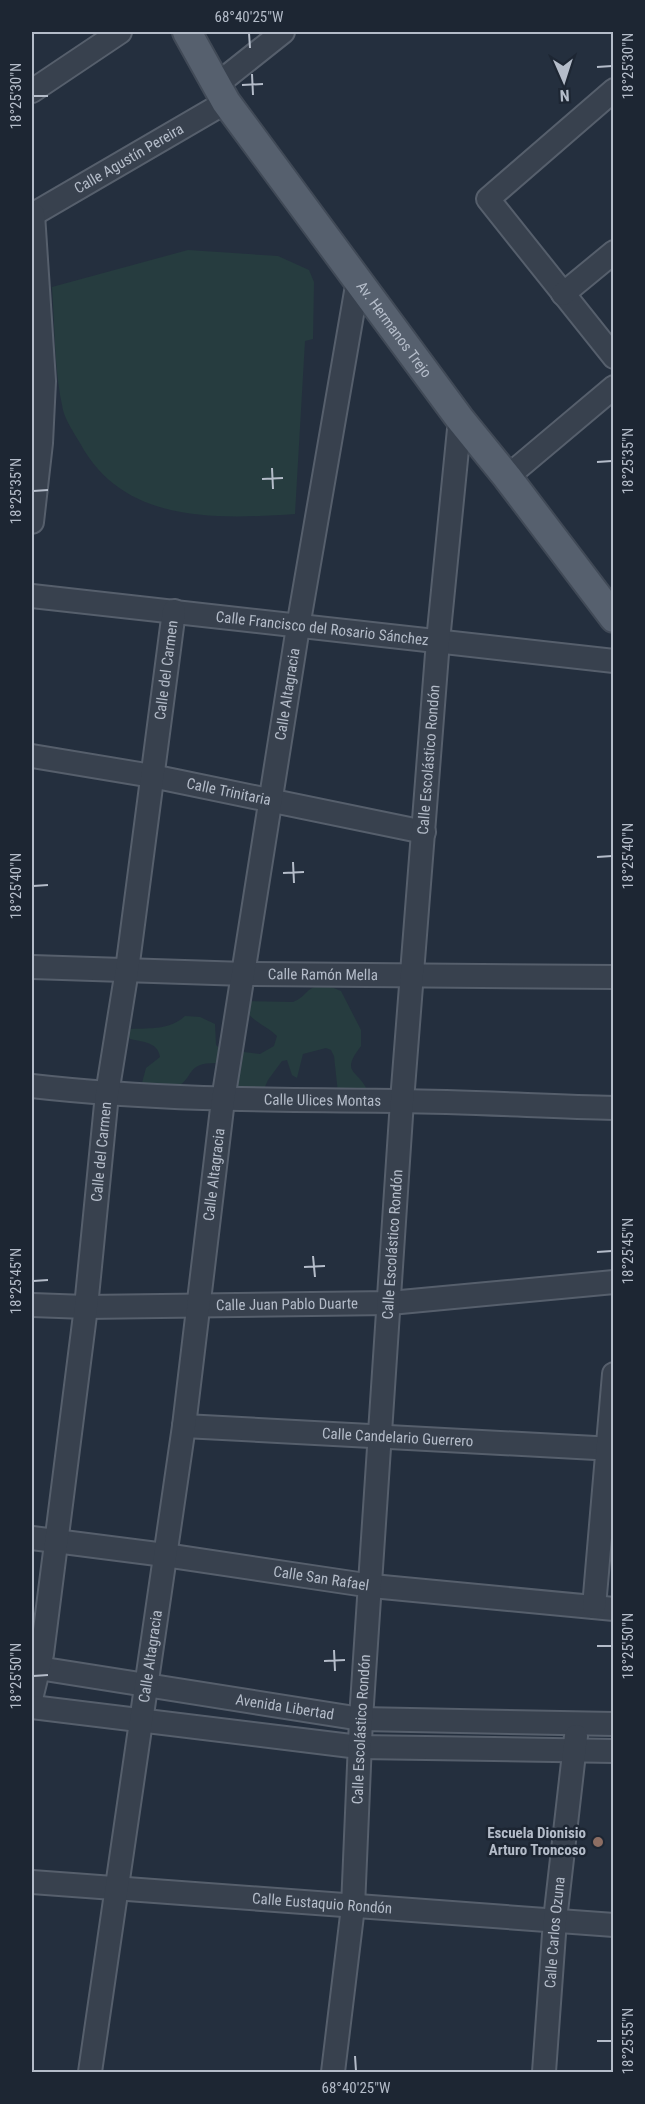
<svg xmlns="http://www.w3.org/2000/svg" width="645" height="2104" font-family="'Roboto Condensed',sans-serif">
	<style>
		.green { fill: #263c3f }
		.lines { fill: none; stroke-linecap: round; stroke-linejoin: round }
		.minor-casing { stroke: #565f6c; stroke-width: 26 }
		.major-casing { stroke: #414a57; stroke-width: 32 }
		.minor { stroke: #38414e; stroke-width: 22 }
		.major { stroke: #56606e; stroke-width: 28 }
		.ticks { fill: none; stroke: #b4bcc9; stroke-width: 2 }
		.education-dot { fill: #8d6e63; stroke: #1d2633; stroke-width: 2 }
		.labels { text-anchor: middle; stroke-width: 5; stroke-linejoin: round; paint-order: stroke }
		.street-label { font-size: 15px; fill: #b4bcc9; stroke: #1d2633 }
		.poi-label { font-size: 15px; font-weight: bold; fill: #b4bcc9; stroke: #1d2633; text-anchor: end }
		.neatline { fill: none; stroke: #b4bcc9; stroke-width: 2 }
		.ticks-label { font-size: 15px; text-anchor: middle; fill: #b4bcc9 }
	</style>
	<rect width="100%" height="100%" fill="#242f3e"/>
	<!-- green -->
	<g class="green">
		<path d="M188,250L278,256L309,270L314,282L313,339L305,341L295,514C217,519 123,524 80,443C74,433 66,421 63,410C54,370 55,328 52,287Z"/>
		<path d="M324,984L341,991L361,1030V1046C339,1075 359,1069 368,1092L338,1093L334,1056L331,1050L326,1048L303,1054L297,1078L292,1075L287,1060L282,1061L268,1080L261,1096L232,1093L216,1063C185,1063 196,1076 176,1088C170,1092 159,1091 152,1091L142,1083L146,1068L160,1057C158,1042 143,1042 130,1039L128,1034L131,1029C151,1028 170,1030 185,1016L200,1017L215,1024L216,1045L220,1049L260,1054L274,1046L277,1036C267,1026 255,1023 247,1012L248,1001L293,1002C308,996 304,988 324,984Z"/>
	</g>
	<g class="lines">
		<!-- minor casing -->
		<g class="minor-casing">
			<g id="minor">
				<polyline points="215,86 283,32"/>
				<polyline points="614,90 488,199 614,357"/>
				<polyline points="32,91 120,32"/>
				<path id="s1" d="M32,215L226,102"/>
				<polyline points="563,294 614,252"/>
				<polyline points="507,477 614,387"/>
				<polyline points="32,522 41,443 44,381 33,214"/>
				<path id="s2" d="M32,596L614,661"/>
				<path id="s3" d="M32,756L152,776L424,832"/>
				<path id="s4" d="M32,967L245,974L614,977"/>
				<path id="s5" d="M32,1086C154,1100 276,1100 400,1101C471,1102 542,1106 614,1108"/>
				<path id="s6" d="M32,1305L86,1307L390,1303L614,1282"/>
				<path id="s7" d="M184,1426L614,1449"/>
				<path id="s8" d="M32,1538L165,1555L372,1586L614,1609"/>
				<polyline points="594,1607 614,1374"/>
				<path id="s9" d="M32,1667L361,1719L614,1724"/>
				<path id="s10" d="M32,1695L42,1654L86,1307L107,1094L127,970L174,611"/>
				<polyline points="32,1707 359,1747 614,1751"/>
				<path id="s11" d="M32,1882L614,1925"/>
				<path id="s12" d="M90,2072L184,1426L223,1100L298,627L358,280"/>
				<path id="s13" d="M333,2072L353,1907L361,1719L402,1101L438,641L460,419"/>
				<path id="s14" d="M544,2072L555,1920L576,1736"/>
			</g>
		</g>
		<!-- major casing -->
		<g class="major-casing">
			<g id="major">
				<path id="s15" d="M187,32L226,102L460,419L507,477L614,618"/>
			</g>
		</g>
		<!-- minor -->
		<use href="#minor" class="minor"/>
		<!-- major -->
		<use href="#major" class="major"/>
	</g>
	<!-- ticks -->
	<path class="ticks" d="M249,33L250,48M597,67L612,66M252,74L253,95M242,85L263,84M33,96H48M597,462L612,461M272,468L273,489M262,479L283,478M33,491L48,490M597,857L612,856M293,862L294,883M283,873L304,872M33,886L48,885M597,1252L612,1251M313,1256L315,1277M304,1267L325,1266M33,1281L48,1280M597,1646H612M334,1650L335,1671M324,1661L345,1660M33,1676L48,1675M597,2041H612M355,2056L356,2071"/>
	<!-- markers -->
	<circle class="education-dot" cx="598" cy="1842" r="6"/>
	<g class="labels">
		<!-- street labels -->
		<g class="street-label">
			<text dy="5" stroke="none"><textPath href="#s1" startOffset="112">Calle Agustín Pereira</textPath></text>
			<text dy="5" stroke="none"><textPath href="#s15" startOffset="363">Av. Hermanos Trejo</textPath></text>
			<text dy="5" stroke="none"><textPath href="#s2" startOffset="292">Calle Francisco del Rosario Sánchez</textPath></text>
			<text dy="5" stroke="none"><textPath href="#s10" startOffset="1034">Calle del Carmen</textPath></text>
			<text dy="5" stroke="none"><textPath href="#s12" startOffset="1392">Calle Altagracia</textPath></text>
			<text dy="5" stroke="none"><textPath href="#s13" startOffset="1316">Calle Escolástico Rondón</textPath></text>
			<text dy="5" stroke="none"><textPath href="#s3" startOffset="200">Calle Trinitaria</textPath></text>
			<text dy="5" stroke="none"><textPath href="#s4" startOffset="291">Calle Ramón Mella</textPath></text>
			<text dy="5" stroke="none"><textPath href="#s5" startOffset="291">Calle Ulices Montas</textPath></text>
			<text dy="5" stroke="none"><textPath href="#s10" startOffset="548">Calle del Carmen</textPath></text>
			<text dy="5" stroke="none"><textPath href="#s12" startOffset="906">Calle Altagracia</textPath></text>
			<text dy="5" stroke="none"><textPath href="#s13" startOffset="830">Calle Escolástico Rondón</textPath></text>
			<text dy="5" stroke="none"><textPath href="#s6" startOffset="255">Calle Juan Pablo Duarte</textPath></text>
			<text dy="5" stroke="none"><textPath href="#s7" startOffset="214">Calle Candelario Guerrero</textPath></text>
			<text dy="5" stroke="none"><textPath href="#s8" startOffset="292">Calle San Rafael</textPath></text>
			<text dy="5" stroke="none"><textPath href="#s12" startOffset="420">Calle Altagracia</textPath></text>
			<text dy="5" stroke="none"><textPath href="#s9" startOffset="256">Avenida Libertad</textPath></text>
			<text dy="5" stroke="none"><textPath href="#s13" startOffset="344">Calle Escolástico Rondón</textPath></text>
			<text dy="5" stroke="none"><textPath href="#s11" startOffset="291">Calle Eustaquio Rondón</textPath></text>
			<text dy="5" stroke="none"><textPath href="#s14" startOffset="140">Calle Carlos Ozuna</textPath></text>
		</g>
		<!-- poi labels -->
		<g class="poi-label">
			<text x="586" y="1838">Escuela Dionisio<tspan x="586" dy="17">Arturo Troncoso</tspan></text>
		</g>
	</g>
	<!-- border -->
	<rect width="645" height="2104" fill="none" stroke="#1d2633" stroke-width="66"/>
	<!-- north arrow -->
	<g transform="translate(564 81) rotate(177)" stroke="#1d2633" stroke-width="4.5" paint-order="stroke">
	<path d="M0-4.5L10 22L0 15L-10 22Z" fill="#b4bcc9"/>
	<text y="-9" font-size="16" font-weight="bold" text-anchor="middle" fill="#b4bcc9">N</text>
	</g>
	<rect x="33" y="33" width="579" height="2038" class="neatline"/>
	<g class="ticks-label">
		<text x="249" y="22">68°40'25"W</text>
		<text transform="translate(628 66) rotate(-90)" y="5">18°25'30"N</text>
		<text transform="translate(16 96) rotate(-90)" y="5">18°25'30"N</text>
		<text transform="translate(628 461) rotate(-90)" y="5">18°25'35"N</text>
		<text transform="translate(16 491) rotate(-90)" y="5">18°25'35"N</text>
		<text transform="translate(628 856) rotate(-90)" y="5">18°25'40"N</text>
		<text transform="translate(16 886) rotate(-90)" y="5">18°25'40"N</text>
		<text transform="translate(628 1251) rotate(-90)" y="5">18°25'45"N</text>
		<text transform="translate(16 1281) rotate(-90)" y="5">18°25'45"N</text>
		<text transform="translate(628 1646) rotate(-90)" y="5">18°25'50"N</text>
		<text transform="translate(16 1676) rotate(-90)" y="5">18°25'50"N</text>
		<text transform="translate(628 2041) rotate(-90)" y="5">18°25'55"N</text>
		<text x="356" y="2093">68°40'25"W</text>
	</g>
</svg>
